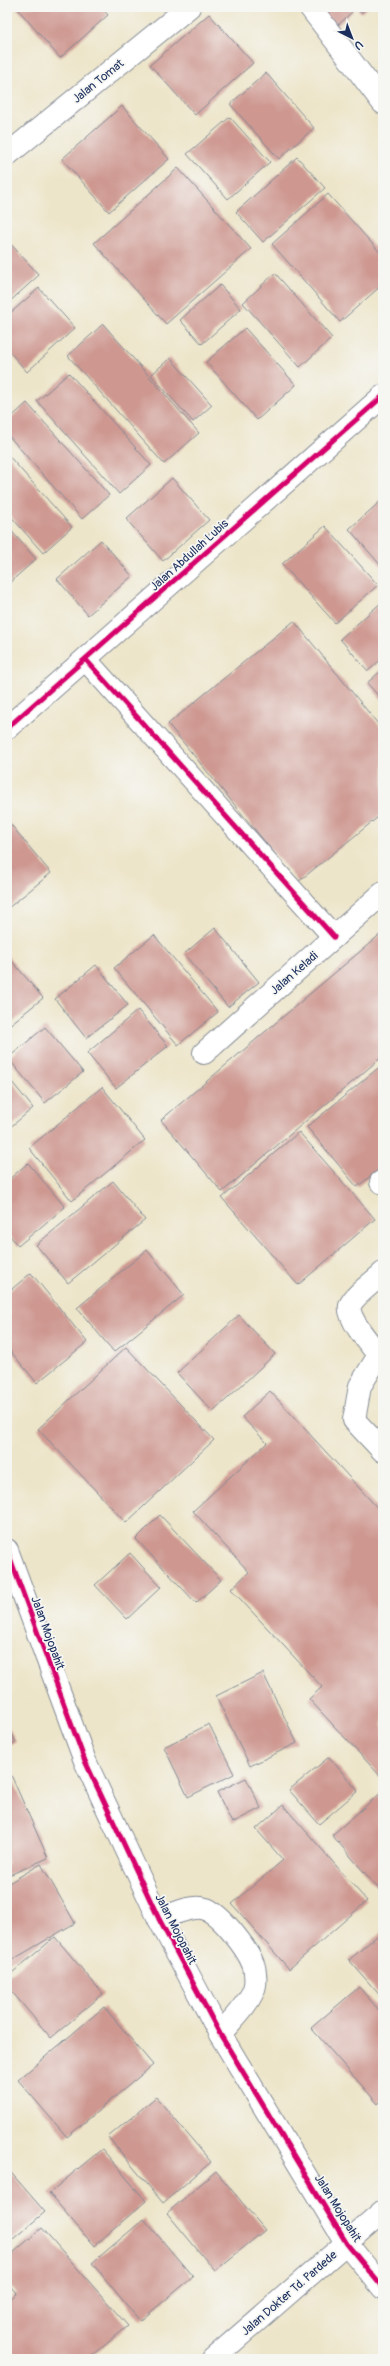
<svg xmlns="http://www.w3.org/2000/svg" width="390" height="2366" font-family="Pangolin,sans-serif">
	<style>
		.building { fill: #ce9891 }
		.lines { fill: none; stroke-linecap: round; stroke-linejoin: round }
		.minor-casing { stroke: #848a94; stroke-width: 24 }
		.minor { stroke: #fff; stroke-width: 22 }
		.cycleway-casing { stroke: #f6f6f2; stroke-width: 8 }
		.cycleway { stroke: #d6006c; stroke-width: 5 }
		.labels { text-anchor: middle; stroke-width: 3.5; stroke-linejoin: round; paint-order: stroke }
		.street-label { font-size: 12px; fill: #1b2f5e; stroke: #f6f6f2 }
	</style>
	<rect width="100%" height="100%" fill="#f6f6f2"/>
	<filter id="ink" filterUnits="userSpaceOnUse"><feTurbulence type="fractalNoise" baseFrequency=".025" numOctaves="2"/><feDisplacementMap in="SourceGraphic" scale="8" xChannelSelector="R" yChannelSelector="G"/><feConvolveMatrix kernelMatrix="1 2 1 2 8 2 1 2 1" color-interpolation-filters="sRGB"/></filter>
	<filter id="wash" filterUnits="userSpaceOnUse"><feTurbulence type="fractalNoise" baseFrequency=".012" numOctaves="4" result="noise"/><feDisplacementMap in="SourceGraphic" scale="16" xChannelSelector="R" yChannelSelector="G"/><feGaussianBlur stdDeviation="0.9" result="paint"/><feColorMatrix in="noise" values="0 0 0 0 0 0 0 0 0 0 0 0 0 0 0 0 0 1.4 0 .05"/><feComposite in="paint" operator="in"/></filter>
	<g filter="url(#wash)">
		<rect width="100%" height="100%" fill="#ede5c9"/>
		<g id="blocks">
			<!-- building -->
			<g class="building">
				<polygon points="16,7 101,7 108,15 60,58"/>
				<polygon points="317,7 350,7 353,11 335,28"/>
				<polygon points="356,7 368,7 361,13"/>
				<polygon points="209,14 253,63 195,115 150,65"/>
				<polygon points="266,73 314,128 279,159 230,104"/>
				<polygon points="122,106 169,159 109,212 62,159"/>
				<polygon points="230,117 270,162 228,199 187,154"/>
				<polygon points="297,157 325,188 263,242 236,212"/>
				<polygon points="178,168 251,249 166,324 94,243"/>
				<polygon points="328,194 383,256 383,284 340,322 272,244"/>
				<polygon points="7,240 39,275 7,304"/>
				<polygon points="275,273 332,338 300,367 243,303"/>
				<polygon points="220,285 241,309 202,344 180,320"/>
				<polygon points="39,288 75,328 27,372 7,349 7,316"/>
				<polygon points="103,324 199,433 164,464 68,356"/>
				<polygon points="245,328 296,385 257,420 206,362"/>
				<polygon points="170,358 212,405 193,422 151,375"/>
				<polygon points="69,373 151,465 119,494 37,401"/>
				<polygon points="27,403 109,495 82,519 7,434 7,421"/>
				<polygon points="7,454 72,527 43,553 7,512"/>
				<polygon points="172,478 209,520 163,561 126,519"/>
				<polygon points="383,499 383,568 349,529"/>
				<polygon points="7,526 36,559 7,585"/>
				<polygon points="325,526 378,585 335,623 282,564"/>
				<polygon points="101,540 132,576 88,615 57,579"/>
				<polygon points="383,601 383,658 368,671 340,639"/>
				<polygon points="294,621 383,730 383,813 298,882 168,724"/>
				<polygon points="383,669 383,701 367,683"/>
				<polygon points="7,820 51,873 7,909"/>
				<polygon points="215,928 259,982 228,1007 184,954"/>
				<polygon points="383,932 383,1056 222,1192 161,1120"/>
				<polygon points="154,935 218,1012 178,1045 114,968"/>
				<polygon points="7,955 43,998 7,1027"/>
				<polygon points="96,965 128,1005 86,1038 55,999"/>
				<polygon points="138,1010 168,1046 116,1088 87,1053"/>
				<polygon points="45,1027 83,1072 45,1103 8,1058"/>
				<polygon points="383,1064 383,1166 357,1187 307,1127"/>
				<polygon points="7,1076 33,1108 7,1130"/>
				<polygon points="102,1087 145,1140 72,1201 29,1148"/>
				<polygon points="299,1132 375,1219 298,1285 222,1198"/>
				<polygon points="28,1163 65,1207 18,1246 7,1232 7,1181"/>
				<polygon points="113,1181 145,1220 68,1283 36,1245"/>
				<polygon points="147,1250 184,1295 114,1352 77,1308"/>
				<polygon points="31,1273 87,1342 37,1383 7,1347 7,1293"/>
				<polygon points="239,1315 275,1354 213,1412 177,1373"/>
				<polygon points="126,1347 214,1440 126,1523 38,1429"/>
				<polygon points="270,1391 383,1514 383,1779 309,1699 322,1687 231,1589 249,1572 193,1511 267,1443 242,1417"/>
				<polygon points="160,1515 221,1580 196,1603 136,1539"/>
				<polygon points="130,1553 161,1587 127,1619 95,1585"/>
				<polygon points="263,1673 297,1743 250,1766 216,1696"/>
				<polygon points="7,1724 16,1742 7,1747"/>
				<polygon points="209,1724 234,1774 188,1797 164,1747"/>
				<polygon points="329,1757 358,1791 319,1824 289,1790"/>
				<polygon points="7,1766 48,1858 7,1876"/>
				<polygon points="246,1778 261,1808 232,1823 217,1792"/>
				<polygon points="383,1791 383,1894 332,1835"/>
				<polygon points="283,1805 367,1901 289,1969 232,1904 283,1860 256,1829"/>
				<polygon points="41,1864 75,1923 7,1963 7,1884"/>
				<polygon points="383,1931 383,1999 349,1960"/>
				<polygon points="55,1937 103,1994 51,2038 7,1986 7,1977"/>
				<polygon points="359,1987 383,2015 383,2099 378,2104 311,2028"/>
				<polygon points="104,2007 153,2065 67,2137 18,2080"/>
				<polygon points="156,2097 211,2162 163,2203 108,2137"/>
				<polygon points="102,2149 146,2201 94,2246 49,2193"/>
				<polygon points="7,2168 45,2212 7,2244"/>
				<polygon points="216,2171 265,2230 215,2271 167,2213"/>
				<polygon points="144,2219 193,2277 140,2321 92,2263"/>
				<polygon points="42,2228 128,2326 92,2356 95,2359 7,2359 7,2301 16,2293 7,2282 7,2258"/>
			</g>
		</g>
	</g>
	<g filter="url(#ink)">
		<use href="#blocks" fill-opacity="0" stroke="#848a94" stroke-width="1"/>
		<g class="lines">
			<!-- minor casing -->
			<g class="minor-casing">
				<g id="minor">
					<polyline points="310,7 383,103"/>
					<polyline points="7,155 189,7"/>
					<polyline points="86,660 334,937"/>
					<polyline points="7,728 383,396"/>
					<polyline points="204,1053 383,893"/>
					<polyline points="381,1182 383,1181"/>
					<path d="M383,1273C375,1281 353,1296 350,1306C346,1318 375,1350 383,1360"/>
					<polyline points="379,1355 360,1386 354,1420 383,1451"/>
					<polyline points="7,1550 85,1761 159,1919 220,2034 347,2244 383,2288"/>
					<path d="M159,1919C172,1915 192,1904 206,1909C221,1915 247,1948 253,1964C255,1968 256,1980 255,1985C253,2000 230,2022 220,2034"/>
					<polyline points="213,2359 383,2211"/>
				</g>
			</g>
			<!-- minor -->
			<use href="#minor" class="minor"/>
			<!-- cycleway casing -->
			<g class="cycleway-casing">
				<g id="cycleway">
					<polyline points="86,660 334,937"/>
					<polyline points="7,728 383,396"/>
					<polyline points="7,1550 85,1761 159,1919 220,2034 347,2244 383,2288"/>
				</g>
			</g>
			<!-- cycleway -->
			<use href="#cycleway" class="cycleway"/>
		</g>
	</g>
	<g class="labels">
		<!-- street labels -->
		<g class="street-label">
			<text transform="translate(98 81) rotate(-39)" y="4">Jalan Tomat</text>
			<text transform="translate(189 555) rotate(-42)" y="4">Jalan Abdullah Lubis</text>
			<text transform="translate(294 973) rotate(-41)" y="4">Jalan Keladi</text>
			<text transform="translate(48 1633) rotate(70)" y="4">Jalan Mojopahit</text>
			<text transform="translate(176 1929) rotate(63)" y="4">Jalan Mojopahit</text>
			<text transform="translate(338 2208) rotate(58)" y="4">Jalan Mojopahit</text>
			<text transform="translate(289 2293) rotate(-41)" y="4">Jalan Dokter Td. Pardede</text>
		</g>
	</g>
	<!-- margin -->
	<rect width="390" height="2366" fill="none" stroke="#f6f6f2" stroke-width="24"/>
	<!-- north arrow -->
	<g transform="translate(352 38) rotate(138)" stroke="#f6f6f2" stroke-width="3" paint-order="stroke">
	<path d="M0-3L7 15L0 10L-7 15Z" fill="#1b2f5e"/>
	<text y="-6" font-size="11" font-weight="bold" text-anchor="middle" fill="#1b2f5e">U</text>
	</g>
</svg>
